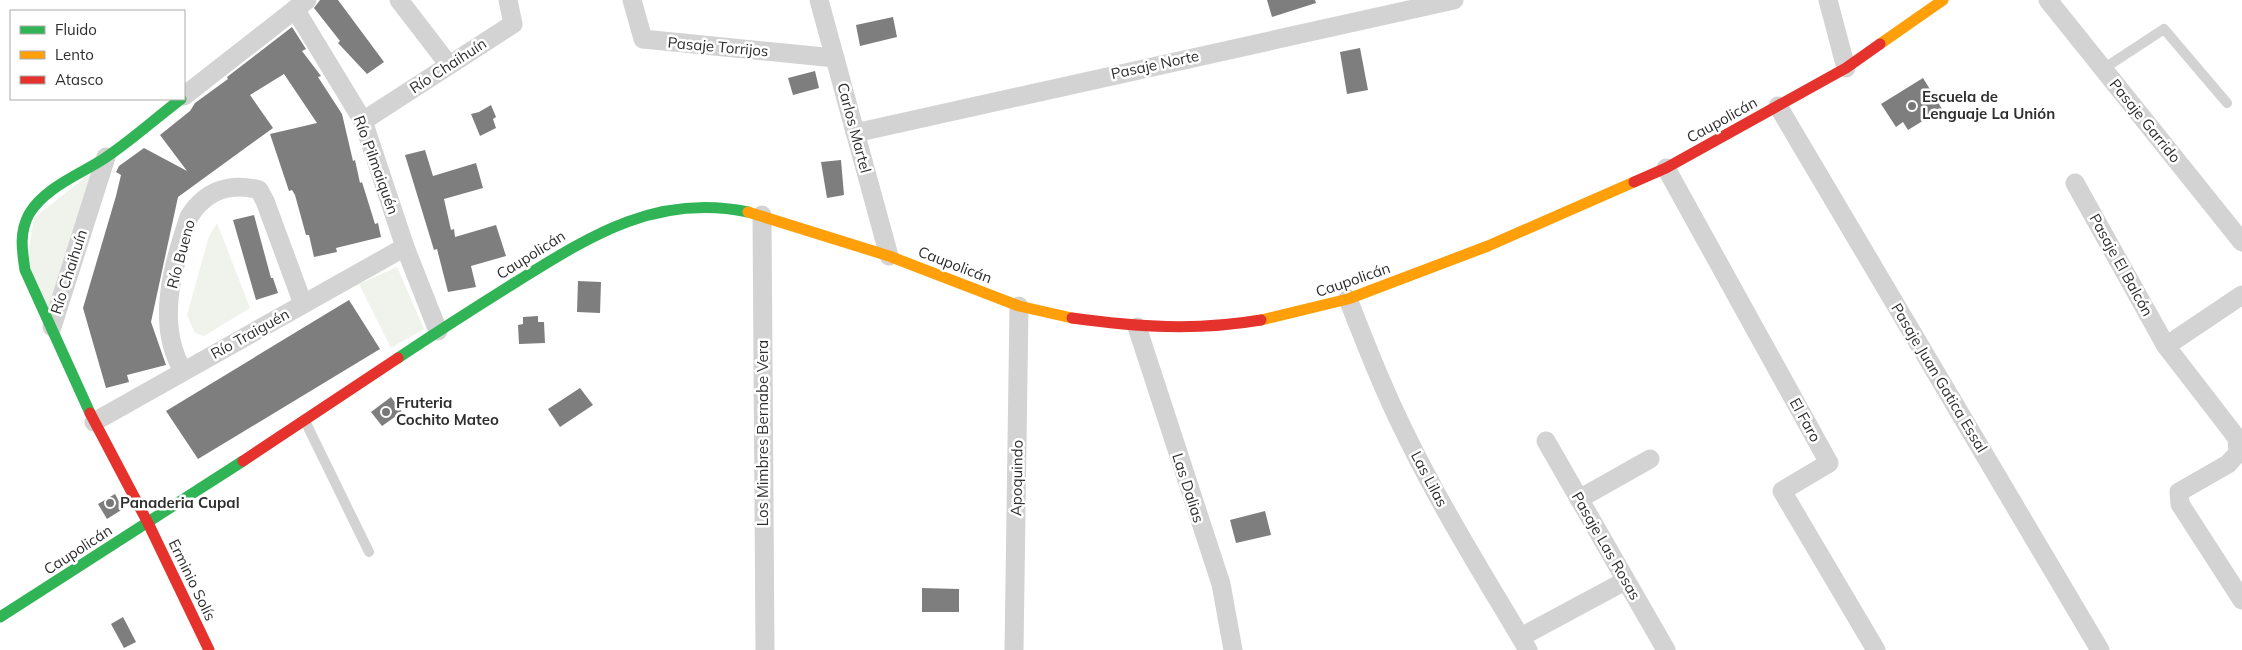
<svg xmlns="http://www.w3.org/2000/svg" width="2242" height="650" font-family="Mulish,sans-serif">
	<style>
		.green { fill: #eff3ec }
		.building { fill: #7e7e7e }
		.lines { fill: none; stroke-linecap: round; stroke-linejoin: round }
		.lane { stroke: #d3d3d3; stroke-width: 10 }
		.street { stroke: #d3d3d3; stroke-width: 19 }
		.fast { stroke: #30b455; stroke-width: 11 }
		.slow { stroke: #ff9f0a; stroke-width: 11 }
		.jam { stroke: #e5322d; stroke-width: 11 }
		.poi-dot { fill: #777; stroke: #fff; stroke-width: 2 }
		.labels { text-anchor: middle; stroke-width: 5; stroke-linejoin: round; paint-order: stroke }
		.street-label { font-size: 15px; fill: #2e2e2e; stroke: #fff }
		.poi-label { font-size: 15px; font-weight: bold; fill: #2e2e2e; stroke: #fff; text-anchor: start }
	</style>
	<rect width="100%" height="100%" fill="#fff"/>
	<!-- green -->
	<g class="green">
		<polygon points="97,168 51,314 27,260 34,218"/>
		<polygon points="217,223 250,308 204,336 195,333 187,315 209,236"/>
		<polygon points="397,267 424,329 391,348 359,284"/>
	</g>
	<!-- building -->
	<g class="building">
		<polygon points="320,0 338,0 384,62 367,74 338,43 340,41 314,8"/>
		<polygon points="1267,0 1315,0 1316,3 1272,17"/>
		<polygon points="893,17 897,37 860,46 856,25"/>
		<polygon points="292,27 306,49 302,51 321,76 318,77 342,114 353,161 355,160 360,183 362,182 375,224 378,223 381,237 336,248 337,252 314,257 309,235 306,235 295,195 292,190 289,191 270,134 317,123 284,74 250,95 273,128 178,197 151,322 166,365 127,375 129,382 106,388 83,308 116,196 121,175 116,172 119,166 144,148 187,171 160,135 190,111 195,103 228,79 227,77"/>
		<polygon points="1360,48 1368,90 1347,94 1340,52"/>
		<polygon points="815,71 819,88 793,95 788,78"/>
		<polygon points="1923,78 1942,109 1908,130 1903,122 1896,127 1881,104"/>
		<polygon points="491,105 496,117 493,119 496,128 480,136 471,114 479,112"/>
		<polygon points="425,150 433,176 476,163 483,188 444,199 451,230 454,229 455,237 496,225 506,256 471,266 476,287 448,292 437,249 434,250 405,155"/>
		<polygon points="841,160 844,195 827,198 821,162"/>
		<polygon points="254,215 271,278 273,278 278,293 256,300 233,220"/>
		<polygon points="578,281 601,282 600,313 577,312"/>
		<polygon points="349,300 380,349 198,459 166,411"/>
		<polygon points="538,316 538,322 544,322 545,343 519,344 518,325 523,324 523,317"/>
		<polygon points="580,388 593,405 560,427 548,409"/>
		<polygon points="391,397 402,412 382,426 371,412"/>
		<polygon points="115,494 123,509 107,519 98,504"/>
		<polygon points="1265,511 1271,535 1236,543 1230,520"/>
		<polygon points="922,588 959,589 959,612 922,612"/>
		<polygon points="123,617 136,642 124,648 111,624"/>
	</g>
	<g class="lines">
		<!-- lane -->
		<g class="lane">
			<polyline points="2103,69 2164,29 2227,103"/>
			<polyline points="305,421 369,552"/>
		</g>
		<!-- street -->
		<g class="street">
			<polyline points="399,0 449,65"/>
			<polyline points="632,0 643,39 835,58"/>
			<polyline points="819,0 889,256"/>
			<polyline points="1828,0 1846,68"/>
			<polyline points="2048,0 2242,242"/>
			<polyline points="295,9 363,121 405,247 438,331"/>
			<polyline points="184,96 307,0"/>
			<polyline points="1778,106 2100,650"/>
			<polyline points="363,121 513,24 508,0"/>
			<polyline points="855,133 1454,0"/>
			<polyline points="1666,168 1829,463 1782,491 1876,650"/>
			<polyline points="2075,183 2166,346 2237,438 2238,453 2228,464 2179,492 2180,504 2242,600"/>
			<polyline points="762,215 765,650"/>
			<path d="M1348,299C1366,345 1384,391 1406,435C1442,509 1486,579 1528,650"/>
			<polyline points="52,327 106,157"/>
			<polyline points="1137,327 1221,584 1233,650"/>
			<polyline points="2166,346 2242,295"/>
			<path d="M183,371C155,324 173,266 189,217C205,191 230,182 259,190L265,201L303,304"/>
			<polyline points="94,422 405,247"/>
			<polyline points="1546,441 1666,650"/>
			<polyline points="1579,499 1650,459"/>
			<polyline points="1521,637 1625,581"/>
			<polyline points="1014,650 1019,306"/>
		</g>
		<!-- fast -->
		<g class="fast">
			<path d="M398,358C437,332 476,307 516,282C590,236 656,193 748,212"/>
			<path d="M90,413L25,270C22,250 19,233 29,214C45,187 81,174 105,158C132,140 156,118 181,99"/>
			<polyline points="0,617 243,461"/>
		</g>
		<!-- slow -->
		<g class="slow">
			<polyline points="1880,44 1943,0"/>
			<polyline points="748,212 889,256 1019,306 1072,318"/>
			<polyline points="1261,320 1348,299 1488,246 1634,182"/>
		</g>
		<!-- jam -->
		<g class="jam">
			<polyline points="1634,182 1666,168 1846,68 1880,44"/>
			<path d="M1072,318C1137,327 1196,331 1261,320"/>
			<polyline points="90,413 148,523 209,650"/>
			<polyline points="243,461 398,358"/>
		</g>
	</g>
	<!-- markers -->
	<g class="poi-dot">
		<circle cx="1912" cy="106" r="5"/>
		<circle cx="386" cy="412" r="5"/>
		<circle cx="110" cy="503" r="5"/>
	</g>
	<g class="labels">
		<!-- street labels -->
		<g class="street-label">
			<text transform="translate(718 47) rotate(5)" y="5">Pasaje Torrijos</text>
			<text transform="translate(1155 65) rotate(-12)" y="5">Pasaje Norte</text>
			<text transform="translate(448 66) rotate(-33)" y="5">Río Chaihuín</text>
			<text transform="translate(1722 120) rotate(-29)" y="5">Caupolicán</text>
			<text transform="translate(2145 121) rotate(51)" y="5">Pasaje Garrido</text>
			<text transform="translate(854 128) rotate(75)" y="5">Carlos Martel</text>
			<text transform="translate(376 165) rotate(70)" y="5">Río Pilmaiquén</text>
			<text transform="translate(181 254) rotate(-75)" y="5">Río Bueno</text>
			<text transform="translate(531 255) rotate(-32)" y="5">Caupolicán</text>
			<text transform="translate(955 265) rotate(21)" y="5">Caupolicán</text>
			<text transform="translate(2121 265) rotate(61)" y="5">Pasaje El Balcón</text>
			<text transform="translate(69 272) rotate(-72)" y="5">Río Chaihuín</text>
			<text transform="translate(1353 280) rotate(-19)" y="5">Caupolicán</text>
			<text transform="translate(250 334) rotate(-29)" y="5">Río Traiguén</text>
			<text transform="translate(1939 378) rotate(59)" y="5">Pasaje Juan Gatica Essal</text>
			<text transform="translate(1805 420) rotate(61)" y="5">El Faro</text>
			<text transform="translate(763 433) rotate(-90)" y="5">Los Mimbres Bernabe Vera</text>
			<text transform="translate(1017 478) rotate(-89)" y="5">Apoquindo</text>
			<text transform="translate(1429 479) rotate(62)" y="5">Las Lilas</text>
			<text transform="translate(1188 488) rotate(72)" y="5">Las Dalias</text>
			<text transform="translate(1606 546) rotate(60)" y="5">Pasaje Las Rosas</text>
			<text transform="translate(78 550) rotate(-33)" y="5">Caupolicán</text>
			<text transform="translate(192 580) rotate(64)" y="5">Erminio Solís</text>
		</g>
		<!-- poi labels -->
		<g class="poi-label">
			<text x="1922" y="102">Escuela de<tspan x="1922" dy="17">Lenguaje La Unión</tspan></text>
			<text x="396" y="408">Fruteria<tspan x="396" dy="17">Cochito Mateo</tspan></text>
			<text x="120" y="508">Panaderia Cupal</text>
		</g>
	</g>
	<!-- legend -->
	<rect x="10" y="10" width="175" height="90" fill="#ffffff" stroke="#ababab"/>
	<rect x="20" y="26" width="25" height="8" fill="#30b455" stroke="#ababab"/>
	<text x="55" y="35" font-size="15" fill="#2e2e2e">Fluido</text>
	<rect x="20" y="51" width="25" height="8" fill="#ff9f0a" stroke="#ababab"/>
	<text x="55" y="60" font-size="15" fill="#2e2e2e">Lento</text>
	<rect x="20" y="76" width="25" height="8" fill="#e5322d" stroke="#ababab"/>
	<text x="55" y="85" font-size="15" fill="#2e2e2e">Atasco</text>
</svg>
